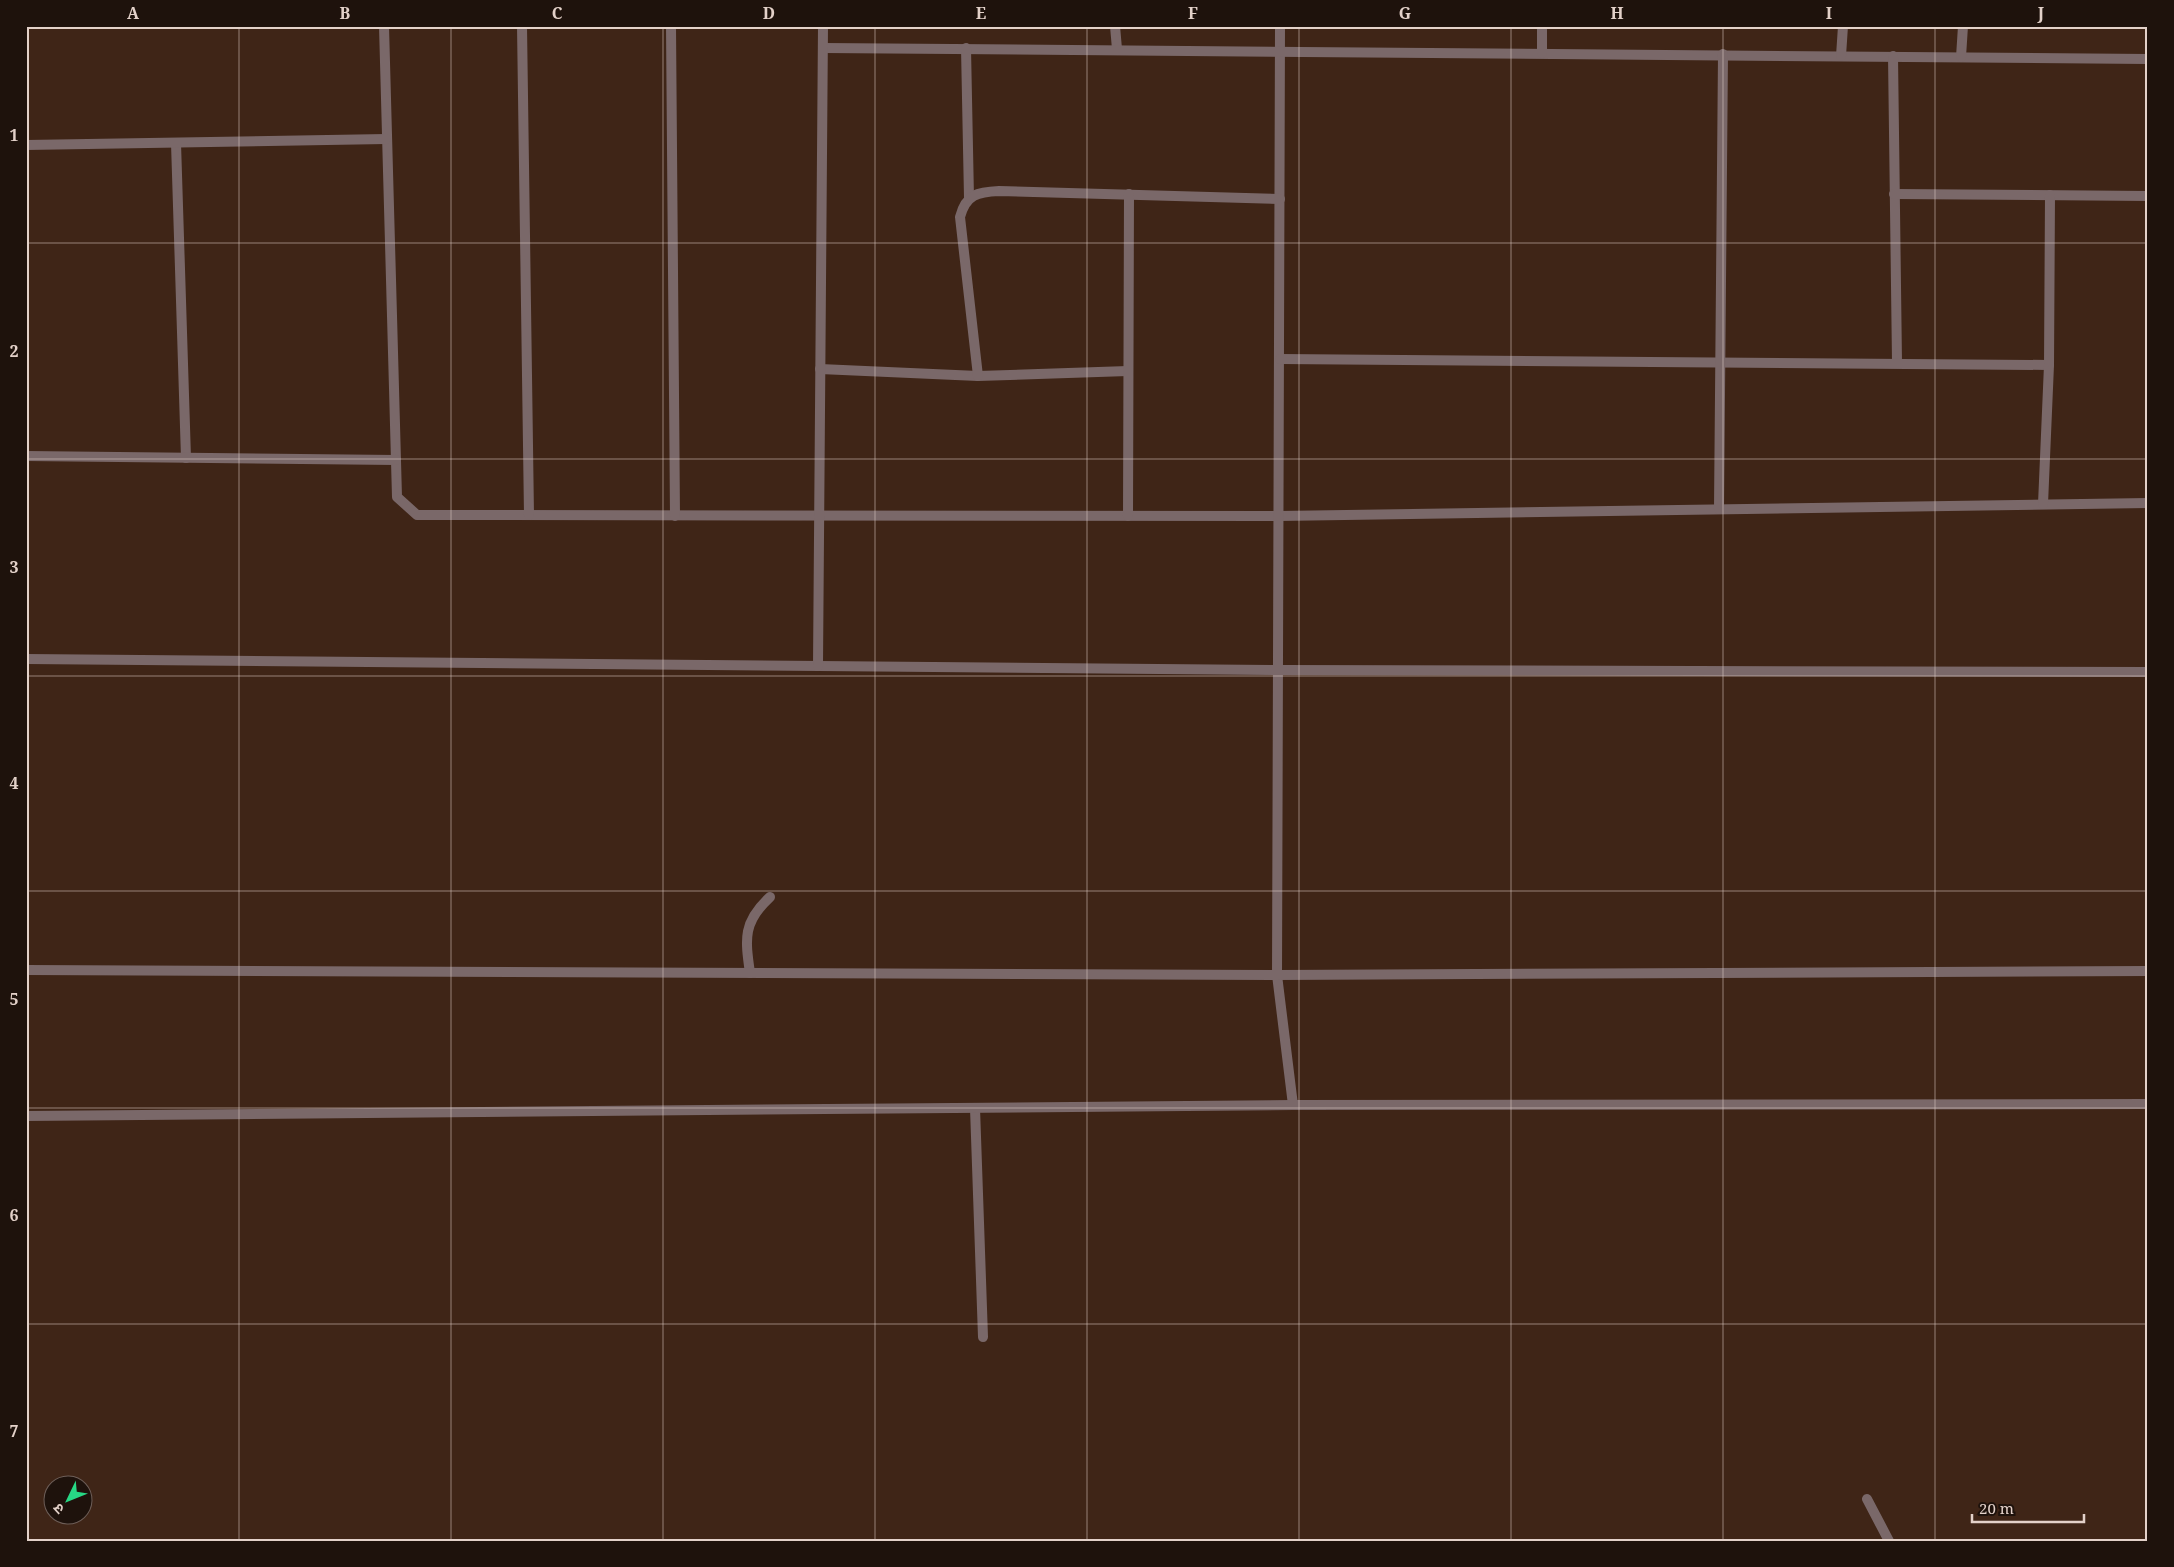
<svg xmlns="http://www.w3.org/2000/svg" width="2174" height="1567" font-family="'Noto Serif','Noto Sans Devanagari',serif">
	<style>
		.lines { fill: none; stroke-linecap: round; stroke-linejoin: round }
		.service { stroke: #7a6869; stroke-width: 10 }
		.minor { stroke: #7a6869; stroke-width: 10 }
		.tertiary { stroke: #7a6869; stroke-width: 10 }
		.grid { fill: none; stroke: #e3d1c9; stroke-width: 1; stroke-opacity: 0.55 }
		.neatline { fill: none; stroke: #e3d1c9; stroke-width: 2 }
		.grid-label { font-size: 16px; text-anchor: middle; font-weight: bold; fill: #e3d1c9 }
	</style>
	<rect width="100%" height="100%" fill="#3f2517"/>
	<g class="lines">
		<!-- service -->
		<g class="service">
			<polyline points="975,1108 983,1337"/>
			<polyline points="1867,1499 1889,1541"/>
		</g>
		<!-- minor -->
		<g class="minor">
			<polyline points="384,26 397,497 417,515 1279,516 2148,503"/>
			<polyline points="522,26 529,515"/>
			<polyline points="671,26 675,516"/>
			<polyline points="1115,26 1117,49"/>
			<polyline points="1280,26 1277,975 1293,1105"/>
			<polyline points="823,48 2148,59"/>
			<polyline points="966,48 969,198"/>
			<polyline points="1542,53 1542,26"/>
			<polyline points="1841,56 1843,26"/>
			<polyline points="1893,56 1897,362"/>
			<polyline points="1961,57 1963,26"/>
			<polyline points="176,143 186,458"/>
			<polyline points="26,145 386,139"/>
			<polyline points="1894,194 2148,196"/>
			<polyline points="1280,359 2049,365"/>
			<polyline points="820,369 978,376 1128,371"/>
			<path d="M978,376L960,217C966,194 978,192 999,191L1280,199"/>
			<polyline points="26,456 396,460"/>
			<polyline points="2043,504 2049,365 2050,195"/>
			<polyline points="1719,509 1723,54"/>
			<polyline points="1128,516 1129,194"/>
			<polyline points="26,659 1279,670 2148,672"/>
			<polyline points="818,666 823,26"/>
			<path d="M750,973C745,938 743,922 770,897"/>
		</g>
		<!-- tertiary -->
		<g class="tertiary">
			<polyline points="26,970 1277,975 2148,971"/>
			<polyline points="26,1116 1293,1105 2148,1104"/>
		</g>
	</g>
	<!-- grid -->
	<path class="grid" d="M239,26V1541M451,26V1541M663,26V1541M875,26V1541M1087,26V1541M1299,26V1541M1511,26V1541M1723,26V1541M1935,26V1541M26,243H2148M26,459H2148M26,676H2148M26,891H2148M26,1108H2148M26,1324H2148"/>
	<!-- border -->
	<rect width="2174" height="1567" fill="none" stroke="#1e120c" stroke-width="55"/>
	<!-- north arrow -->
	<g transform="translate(68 1500) rotate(227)"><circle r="24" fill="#1e120c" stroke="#6d5e58"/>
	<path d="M0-4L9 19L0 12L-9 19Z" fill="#27d885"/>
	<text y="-8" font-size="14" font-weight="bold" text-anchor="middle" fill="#e3d1c9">उ</text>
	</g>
	<!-- scale -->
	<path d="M1972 1514v8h112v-8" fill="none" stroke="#e3d1c9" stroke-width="2.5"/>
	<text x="1979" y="1514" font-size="15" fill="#e3d1c9" stroke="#1e120c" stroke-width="4" paint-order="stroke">20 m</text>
	<rect x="28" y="28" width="2118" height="1512" class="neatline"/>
	<g class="grid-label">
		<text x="133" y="19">A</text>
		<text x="345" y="19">B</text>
		<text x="557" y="19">C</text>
		<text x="769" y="19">D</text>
		<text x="981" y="19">E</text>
		<text x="1193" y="19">F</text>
		<text x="1405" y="19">G</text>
		<text x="1617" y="19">H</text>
		<text x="1829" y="19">I</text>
		<text x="2041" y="19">J</text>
		<text x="14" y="141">1</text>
		<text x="14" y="357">2</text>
		<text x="14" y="573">3</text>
		<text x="14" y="789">4</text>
		<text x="14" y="1005">5</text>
		<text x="14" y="1221">6</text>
		<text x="14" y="1437">7</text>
	</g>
</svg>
